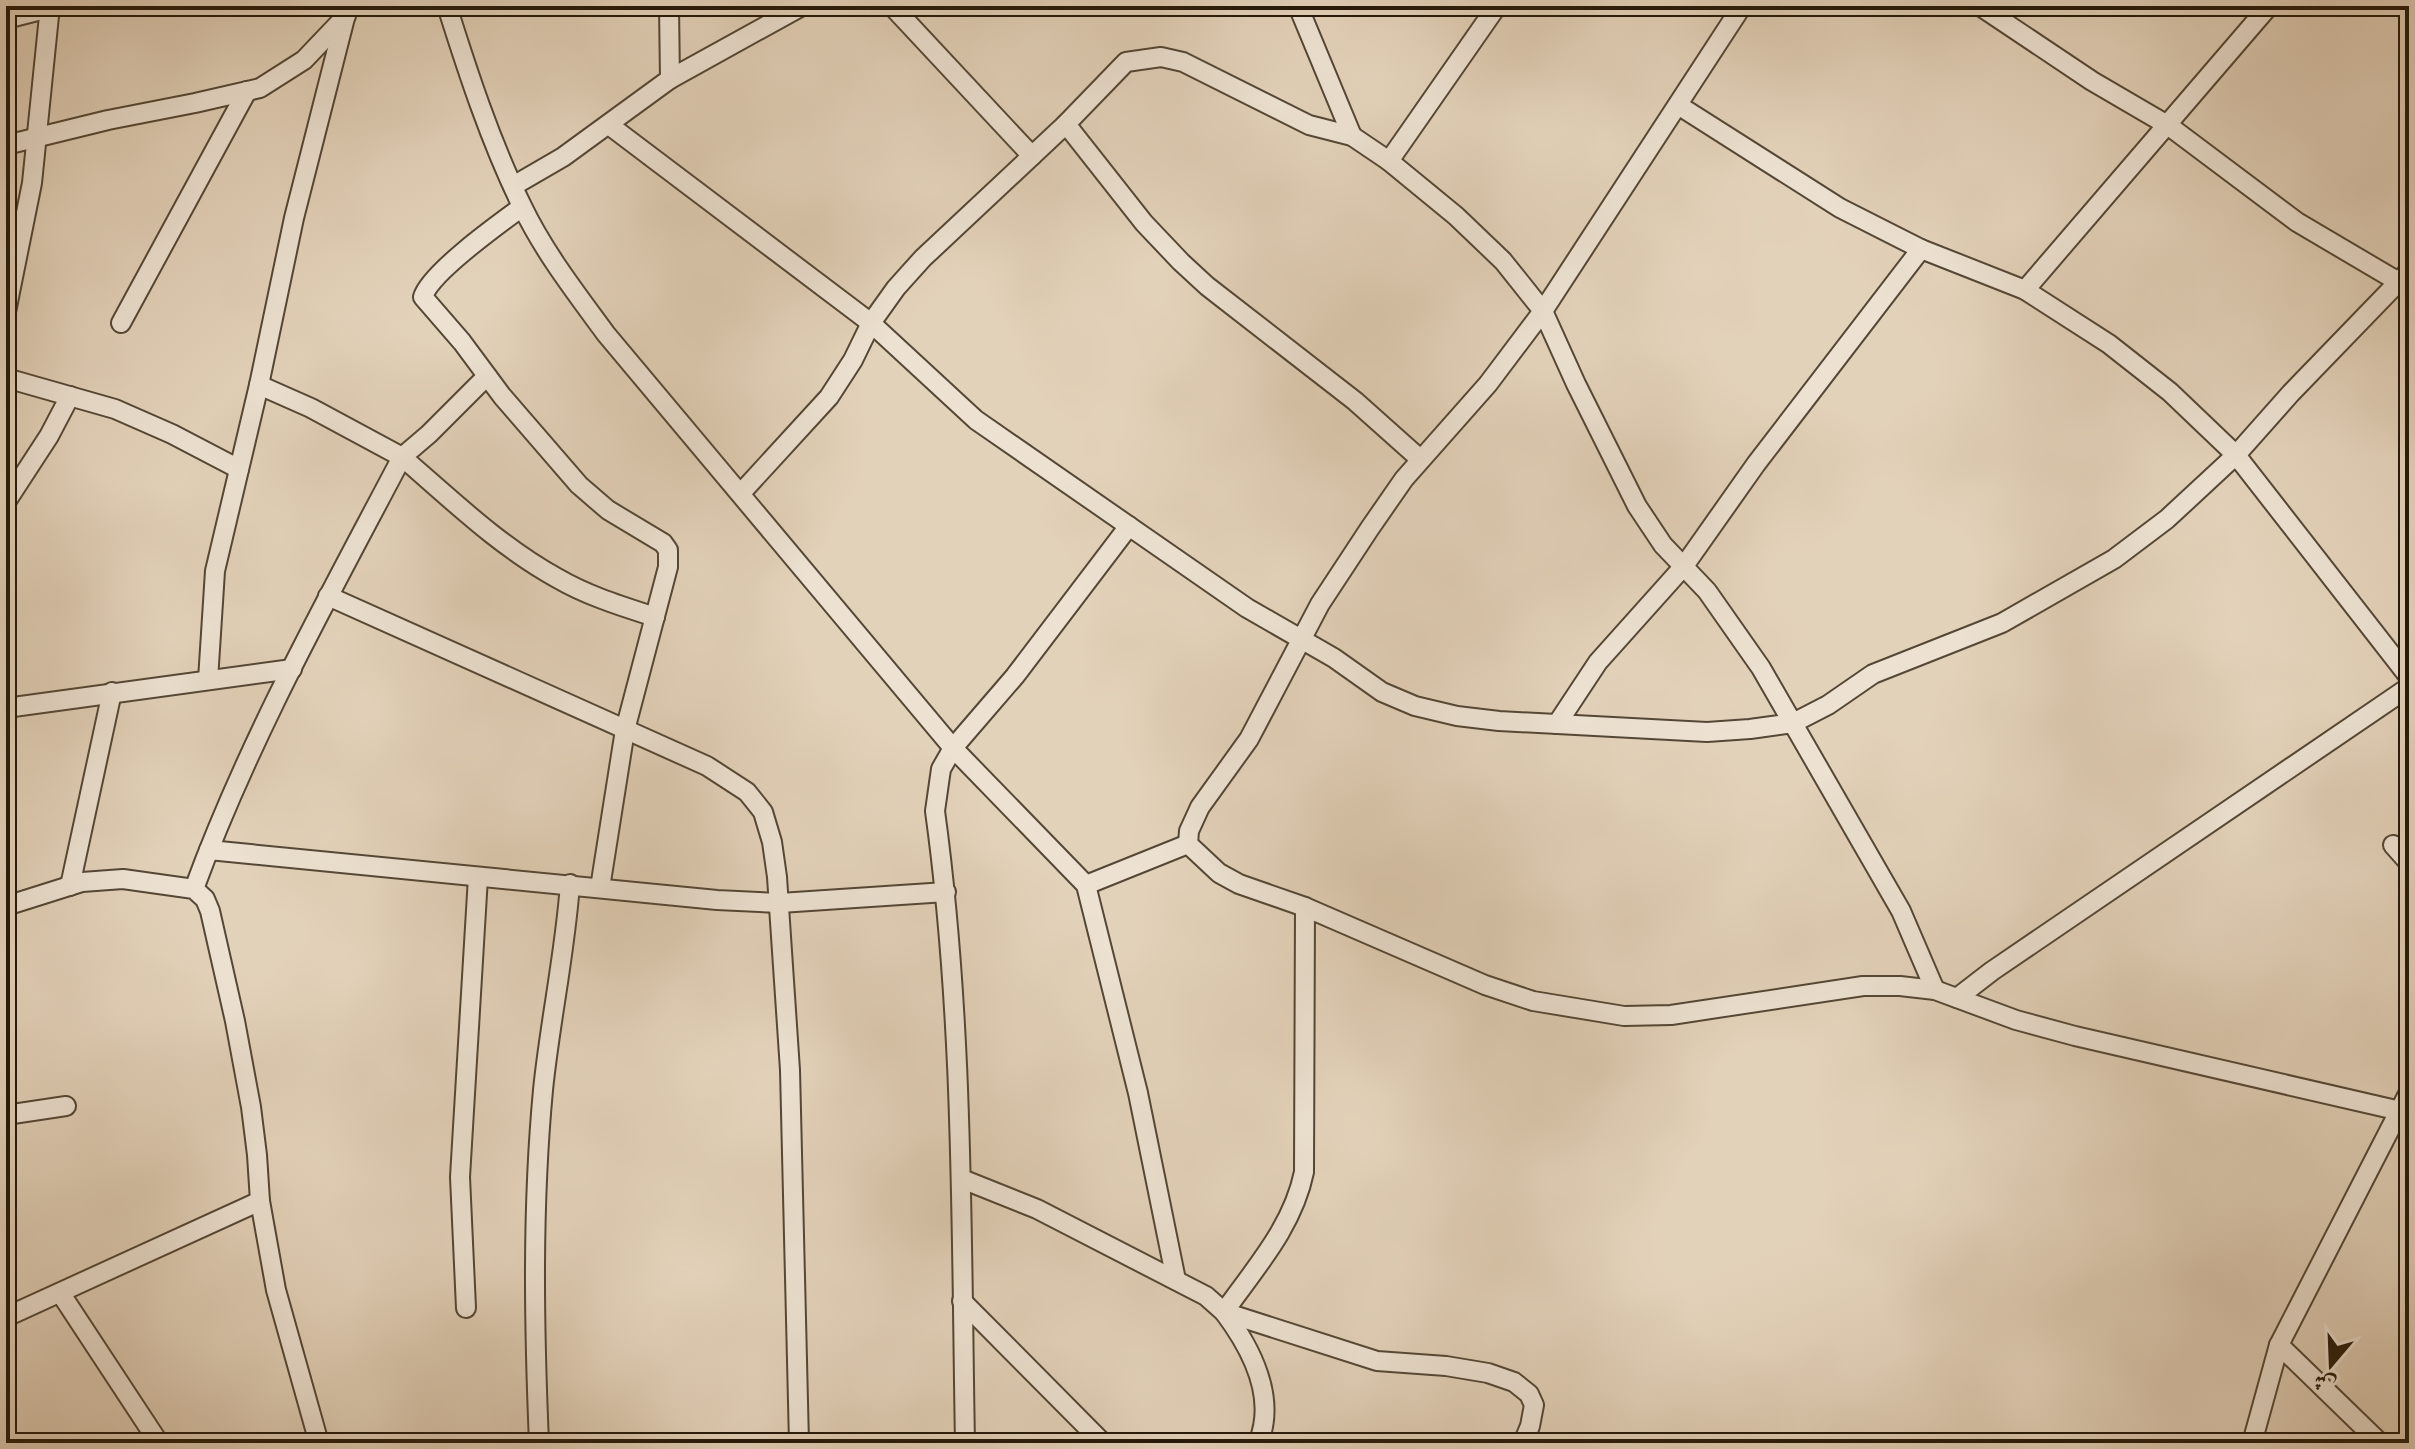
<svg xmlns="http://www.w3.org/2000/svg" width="2415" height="1449" font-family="Cardo,Amiri,serif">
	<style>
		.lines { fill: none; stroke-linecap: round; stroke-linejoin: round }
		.minor-casing { stroke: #544735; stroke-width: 22 }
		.minor { stroke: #ede2d2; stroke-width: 18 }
	</style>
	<rect width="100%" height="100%" fill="#e3d2ba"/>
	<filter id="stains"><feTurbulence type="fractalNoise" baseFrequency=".0025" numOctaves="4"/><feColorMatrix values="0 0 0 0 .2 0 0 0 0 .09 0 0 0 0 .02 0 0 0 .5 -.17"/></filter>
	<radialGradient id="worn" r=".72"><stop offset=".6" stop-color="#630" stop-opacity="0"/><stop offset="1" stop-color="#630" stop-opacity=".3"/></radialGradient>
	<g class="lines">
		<!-- minor casing -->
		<g class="minor-casing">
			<g id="minor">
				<path d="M447,6C468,73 491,143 522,206C544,252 576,293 606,334L953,748L1086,885L1138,1093L1176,1280"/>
				<polyline points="892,6 1032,156"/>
				<polyline points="1298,6 1352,136"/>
				<polyline points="1980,6 2092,81 2169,126 2297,222 2397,281"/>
				<polyline points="6,19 49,8"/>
				<polyline points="670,79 802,6"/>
				<polyline points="1678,105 1840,208 1921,249 2025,290 2109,344 2170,392 2236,455 2409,677"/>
				<polyline points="1066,124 1144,223 1181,262 1207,286 1355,401 1420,459"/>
				<polyline points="609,125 871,323 976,420 1247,608 1334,658 1382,692 1415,706 1457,716 1499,721 1707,732 1750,729 1793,723 1828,705 1873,674 2002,623 2114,559 2167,519 2236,455 2291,393 2409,271"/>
				<polyline points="6,145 108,120 195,103 260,88 304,60 346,16"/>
				<polyline points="1389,161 1497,6"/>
				<polyline points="513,186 563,157 670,79 669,6"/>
				<path d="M522,207C500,223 430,273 423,297L462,342L502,396L579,485L608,510L663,543L668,550V567L625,730L600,888"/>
				<polyline points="2025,290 2269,6"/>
				<polyline points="6,312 32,183 50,6"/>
				<polyline points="121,323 247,91"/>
				<path d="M487,376L429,434L402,457C452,500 499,546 557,578C588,596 621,606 655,617"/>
				<polyline points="6,378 115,409 172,434 239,469"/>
				<polyline points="741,493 829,397 853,360 871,323 896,288 923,258 1066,124 1126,62 1161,57 1183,62 1309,125 1352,136 1389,161 1456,216 1503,261 1543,311 1576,384 1637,506 1663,545 1707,591 1761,668 1901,911 1935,990"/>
				<polyline points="6,502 49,436 70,396"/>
				<polyline points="328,596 707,766 747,792 763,812 772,842 777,877 790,1070 799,1443"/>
				<polyline points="208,680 215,571 259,385 294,218 348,6"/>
				<polyline points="6,708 292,669"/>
				<polyline points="1557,724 1598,662 1684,566 1756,464 1921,249"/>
				<polyline points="1188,844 1189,831 1200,807 1249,739 1320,604 1370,528 1404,479 1488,384 1543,311 1742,6"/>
				<polyline points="2393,845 2409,863"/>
				<polyline points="209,850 717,900 780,903 946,892"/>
				<polyline points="1086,885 1188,844 1219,873 1239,884 1305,907 1485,985 1533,1001 1624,1016 1671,1015 1863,986 1900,986 1935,990 2016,1020 2075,1036 2409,1113"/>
				<polyline points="70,886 112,692"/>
				<path d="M194,889C249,739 328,598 402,457L311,408L259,385"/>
				<polyline points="6,906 82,882 123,879 194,889 205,899 210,911 235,1021 251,1107 257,1155 260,1201 276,1290 319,1443"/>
				<polyline points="1957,998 1992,971 2409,687"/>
				<polyline points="6,1115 66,1106"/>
				<polyline points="962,1179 1037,1209 1206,1296 1224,1312 1377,1361 1446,1366 1488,1373 1514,1382 1529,1394 1534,1405 1530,1426 1523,1443"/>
				<polyline points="61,1294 159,1443"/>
				<polyline points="962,1301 1103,1443"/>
				<polyline points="466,1308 460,1177 478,877"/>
				<polyline points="6,1317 260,1201"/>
				<path d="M539,1443C534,1325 532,1208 543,1090C550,1021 565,954 570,884"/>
				<path d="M965,1443C961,1232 964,1021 935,811L941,769L953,748L1015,676L1129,526"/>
				<path d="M1258,1443C1277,1398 1251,1348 1224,1312C1256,1267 1293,1226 1304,1172L1305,907"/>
				<polyline points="2252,1443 2279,1345"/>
				<polyline points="2380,1443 2279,1345 2409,1092"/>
			</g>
		</g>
		<!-- minor -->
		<use href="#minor" class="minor"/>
	</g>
	<!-- margin -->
	<rect width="2415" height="1449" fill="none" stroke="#e3d2ba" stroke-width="32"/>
	<rect x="8" y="8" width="2399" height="1433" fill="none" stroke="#251909" stroke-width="4"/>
	<rect x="16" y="16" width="2383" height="1417" fill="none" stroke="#251909" stroke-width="2"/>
	<!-- north arrow -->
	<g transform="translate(2331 1365) rotate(199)" stroke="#ede2d2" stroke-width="6" paint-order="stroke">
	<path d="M0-6L14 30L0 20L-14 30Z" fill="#251909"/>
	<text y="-12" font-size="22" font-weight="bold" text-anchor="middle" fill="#251909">ش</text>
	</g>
	<rect width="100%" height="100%" filter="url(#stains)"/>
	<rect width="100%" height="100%" fill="url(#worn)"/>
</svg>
